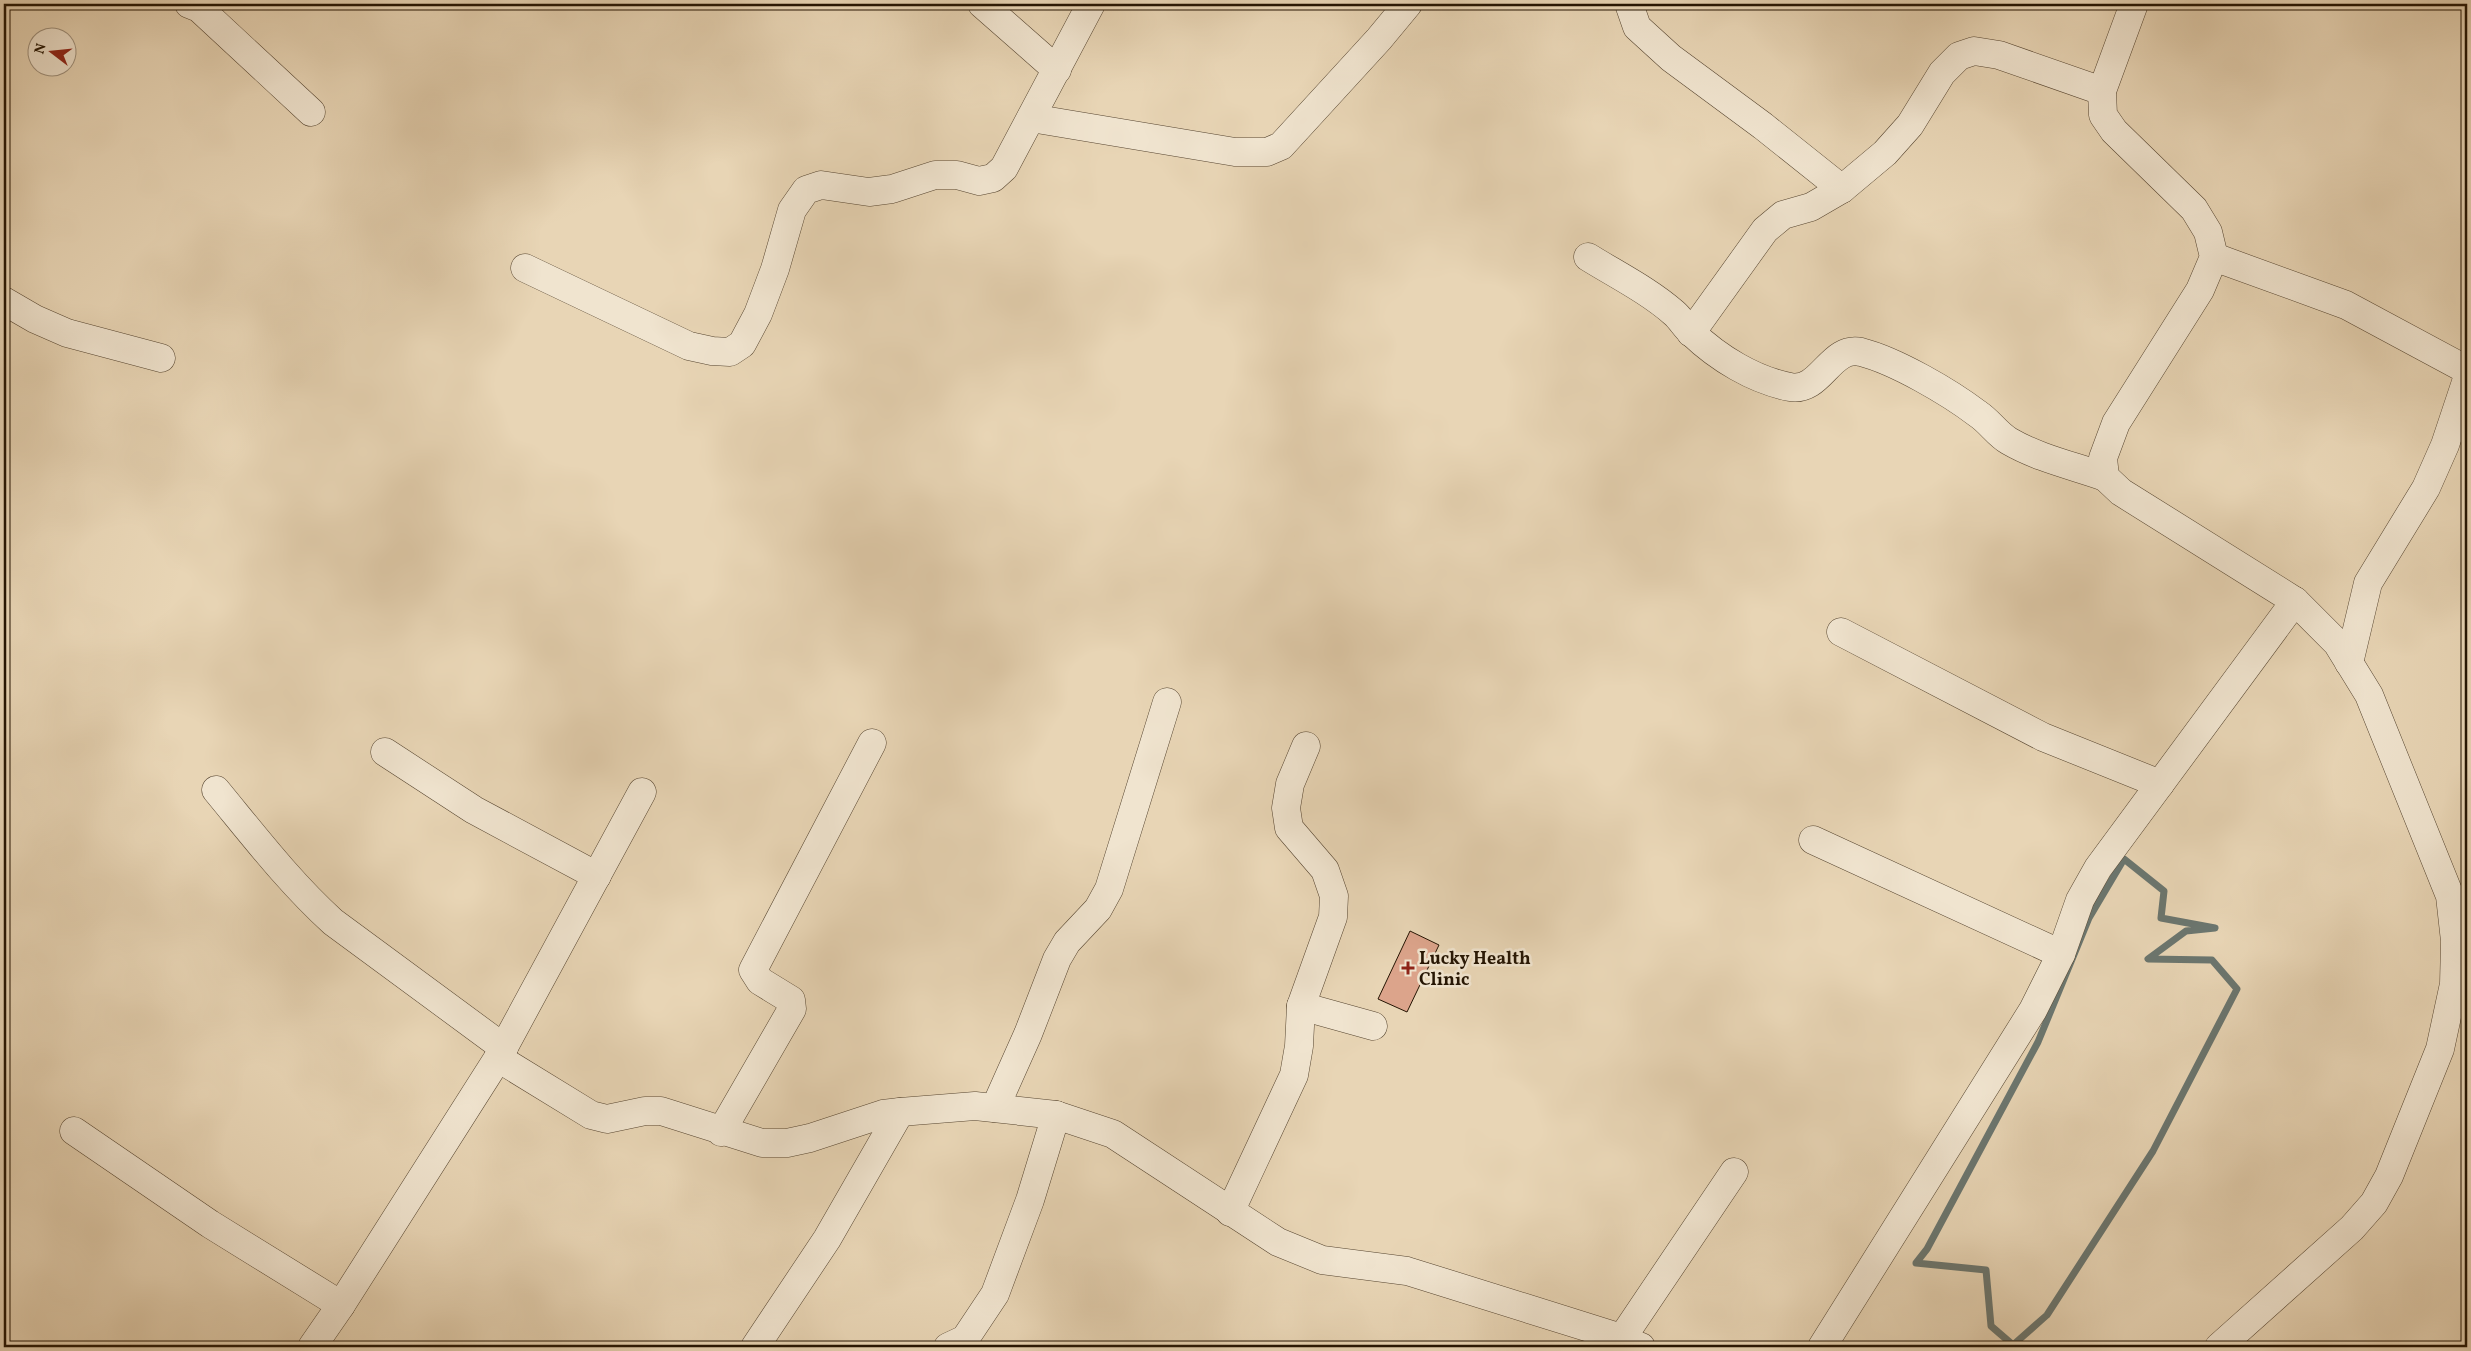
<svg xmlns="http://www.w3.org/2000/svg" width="2471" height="1351" font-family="Vollkorn,serif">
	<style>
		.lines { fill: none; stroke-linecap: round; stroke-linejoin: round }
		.stream { stroke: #6b766f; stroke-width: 7 }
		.building { fill: #dca48b; stroke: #251503 }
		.minor-casing { stroke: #564530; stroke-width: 29 }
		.minor { stroke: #f0e4cf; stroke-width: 28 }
		.poi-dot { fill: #8f2418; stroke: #f0e4cf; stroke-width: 2 }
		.labels { text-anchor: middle; stroke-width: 5; stroke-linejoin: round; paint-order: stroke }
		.poi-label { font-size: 18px; font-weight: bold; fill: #251503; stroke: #f0e4cf; text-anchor: start }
	</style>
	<rect width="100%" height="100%" fill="#e8d5b5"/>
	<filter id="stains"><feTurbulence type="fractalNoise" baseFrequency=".004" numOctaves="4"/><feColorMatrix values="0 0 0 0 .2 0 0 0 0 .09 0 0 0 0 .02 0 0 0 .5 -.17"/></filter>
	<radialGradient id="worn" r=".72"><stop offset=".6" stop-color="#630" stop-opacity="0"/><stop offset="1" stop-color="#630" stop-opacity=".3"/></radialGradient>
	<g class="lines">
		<!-- stream -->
		<polygon class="stream" points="2124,859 2164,891 2161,918 2215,928 2186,931 2148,959 2212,960 2237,989 2153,1151 2047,1315 2013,1345 1991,1326 1986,1270 1916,1263 1927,1249 2038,1042 2089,918"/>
	</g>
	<!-- building -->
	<polygon class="building" points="1410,931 1439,945 1407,1012 1378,999"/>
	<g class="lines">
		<!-- minor casing -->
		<g class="minor-casing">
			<g id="minor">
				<polyline points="189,4 199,8 311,112"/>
				<polyline points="982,4 1057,70"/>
				<polyline points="1629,4 1637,27 1671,58 1763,126 1842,189"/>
				<polyline points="1031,118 1235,152 1267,152 1281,146 1379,39 1408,4"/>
				<path d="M1588,257C1617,275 1649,291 1674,313C1681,319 1685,327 1692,333C1718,358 1754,380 1790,387C1821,393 1830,345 1861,352C1896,361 1949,392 1978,414C1990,422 1997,434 2009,441C2038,458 2074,466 2105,477"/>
				<polyline points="2214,257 2346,305 2467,370"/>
				<polyline points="525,268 689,346 712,351 730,352 742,344 758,314 775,269 792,210 806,190 821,185 869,192 892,189 935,175 957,175 979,181 993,178 1004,168 1091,4"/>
				<polyline points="4,301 35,319 67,333 161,358"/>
				<polyline points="1691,333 1765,230 1783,215 1811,207 1842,189 1885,153 1910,125 1942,73 1959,56 1974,51 1999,55 2102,91"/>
				<polyline points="1841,632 2043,737 2160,784"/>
				<polyline points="2349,663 2368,583 2426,488 2445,445 2467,379"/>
				<polyline points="385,752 474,810 597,876"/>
				<path d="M216,790C254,836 289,882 333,922L504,1048"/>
				<polyline points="1813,840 2061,954"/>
				<polyline points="1301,1006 1373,1026"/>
				<polyline points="498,1058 591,1115 607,1119 645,1111 661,1111 762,1143 787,1143 810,1138 883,1114 900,1112 975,1106 1056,1115 1113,1134 1278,1242 1322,1260 1407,1271 1612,1335 1641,1347"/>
				<polyline points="995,1108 1028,1034 1057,959 1067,942 1098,909 1109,889 1167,702"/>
				<polyline points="74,1131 210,1224 341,1305"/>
				<polyline points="721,1132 792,1009 791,1000 760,981 753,970 872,743"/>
				<polyline points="1230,1212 1294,1075 1299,1046 1301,1006 1333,917 1334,896 1325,870 1289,828 1286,808 1290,784 1306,746"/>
				<polyline points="312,1347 341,1305 498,1058 642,792"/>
				<polyline points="755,1347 827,1239 900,1112"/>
				<polyline points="948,1347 965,1339 995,1294 1030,1200 1056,1115"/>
				<polyline points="1616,1347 1734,1172"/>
				<polyline points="1822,1347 2033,1010 2061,954 2080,900 2098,868 2295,601 2121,492 2105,477 2103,458 2116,423 2200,290 2214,257 2208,232 2194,209 2114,131 2103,115 2102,91 2134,4"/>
				<polyline points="2219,1347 2352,1228 2374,1203 2389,1176 2440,1049 2454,984 2455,941 2450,896 2369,695 2337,643 2295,601"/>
			</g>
		</g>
		<!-- minor -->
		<use href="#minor" class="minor"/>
	</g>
	<!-- markers -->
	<path class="poi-dot" d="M1405.5 960.5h5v5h5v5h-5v5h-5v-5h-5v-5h5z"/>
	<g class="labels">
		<!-- poi labels -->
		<g class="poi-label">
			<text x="1419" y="964">Lucky Health<tspan x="1419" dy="21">Clinic</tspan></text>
		</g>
	</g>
	<!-- margin -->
	<rect width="2471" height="1351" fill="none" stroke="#e8d5b5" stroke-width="20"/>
	<rect x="5" y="5" width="2461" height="1341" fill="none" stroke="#251503" stroke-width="2.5"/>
	<rect x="10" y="10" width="2451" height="1331" fill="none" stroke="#251503"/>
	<!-- north arrow -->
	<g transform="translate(52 52) rotate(286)"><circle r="24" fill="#f0e4cf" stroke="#9f917d"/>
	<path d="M0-4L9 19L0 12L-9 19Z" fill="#8f2418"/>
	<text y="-8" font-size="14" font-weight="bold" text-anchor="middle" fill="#251503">N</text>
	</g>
	<rect width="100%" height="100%" filter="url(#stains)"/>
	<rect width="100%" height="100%" fill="url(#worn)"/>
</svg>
